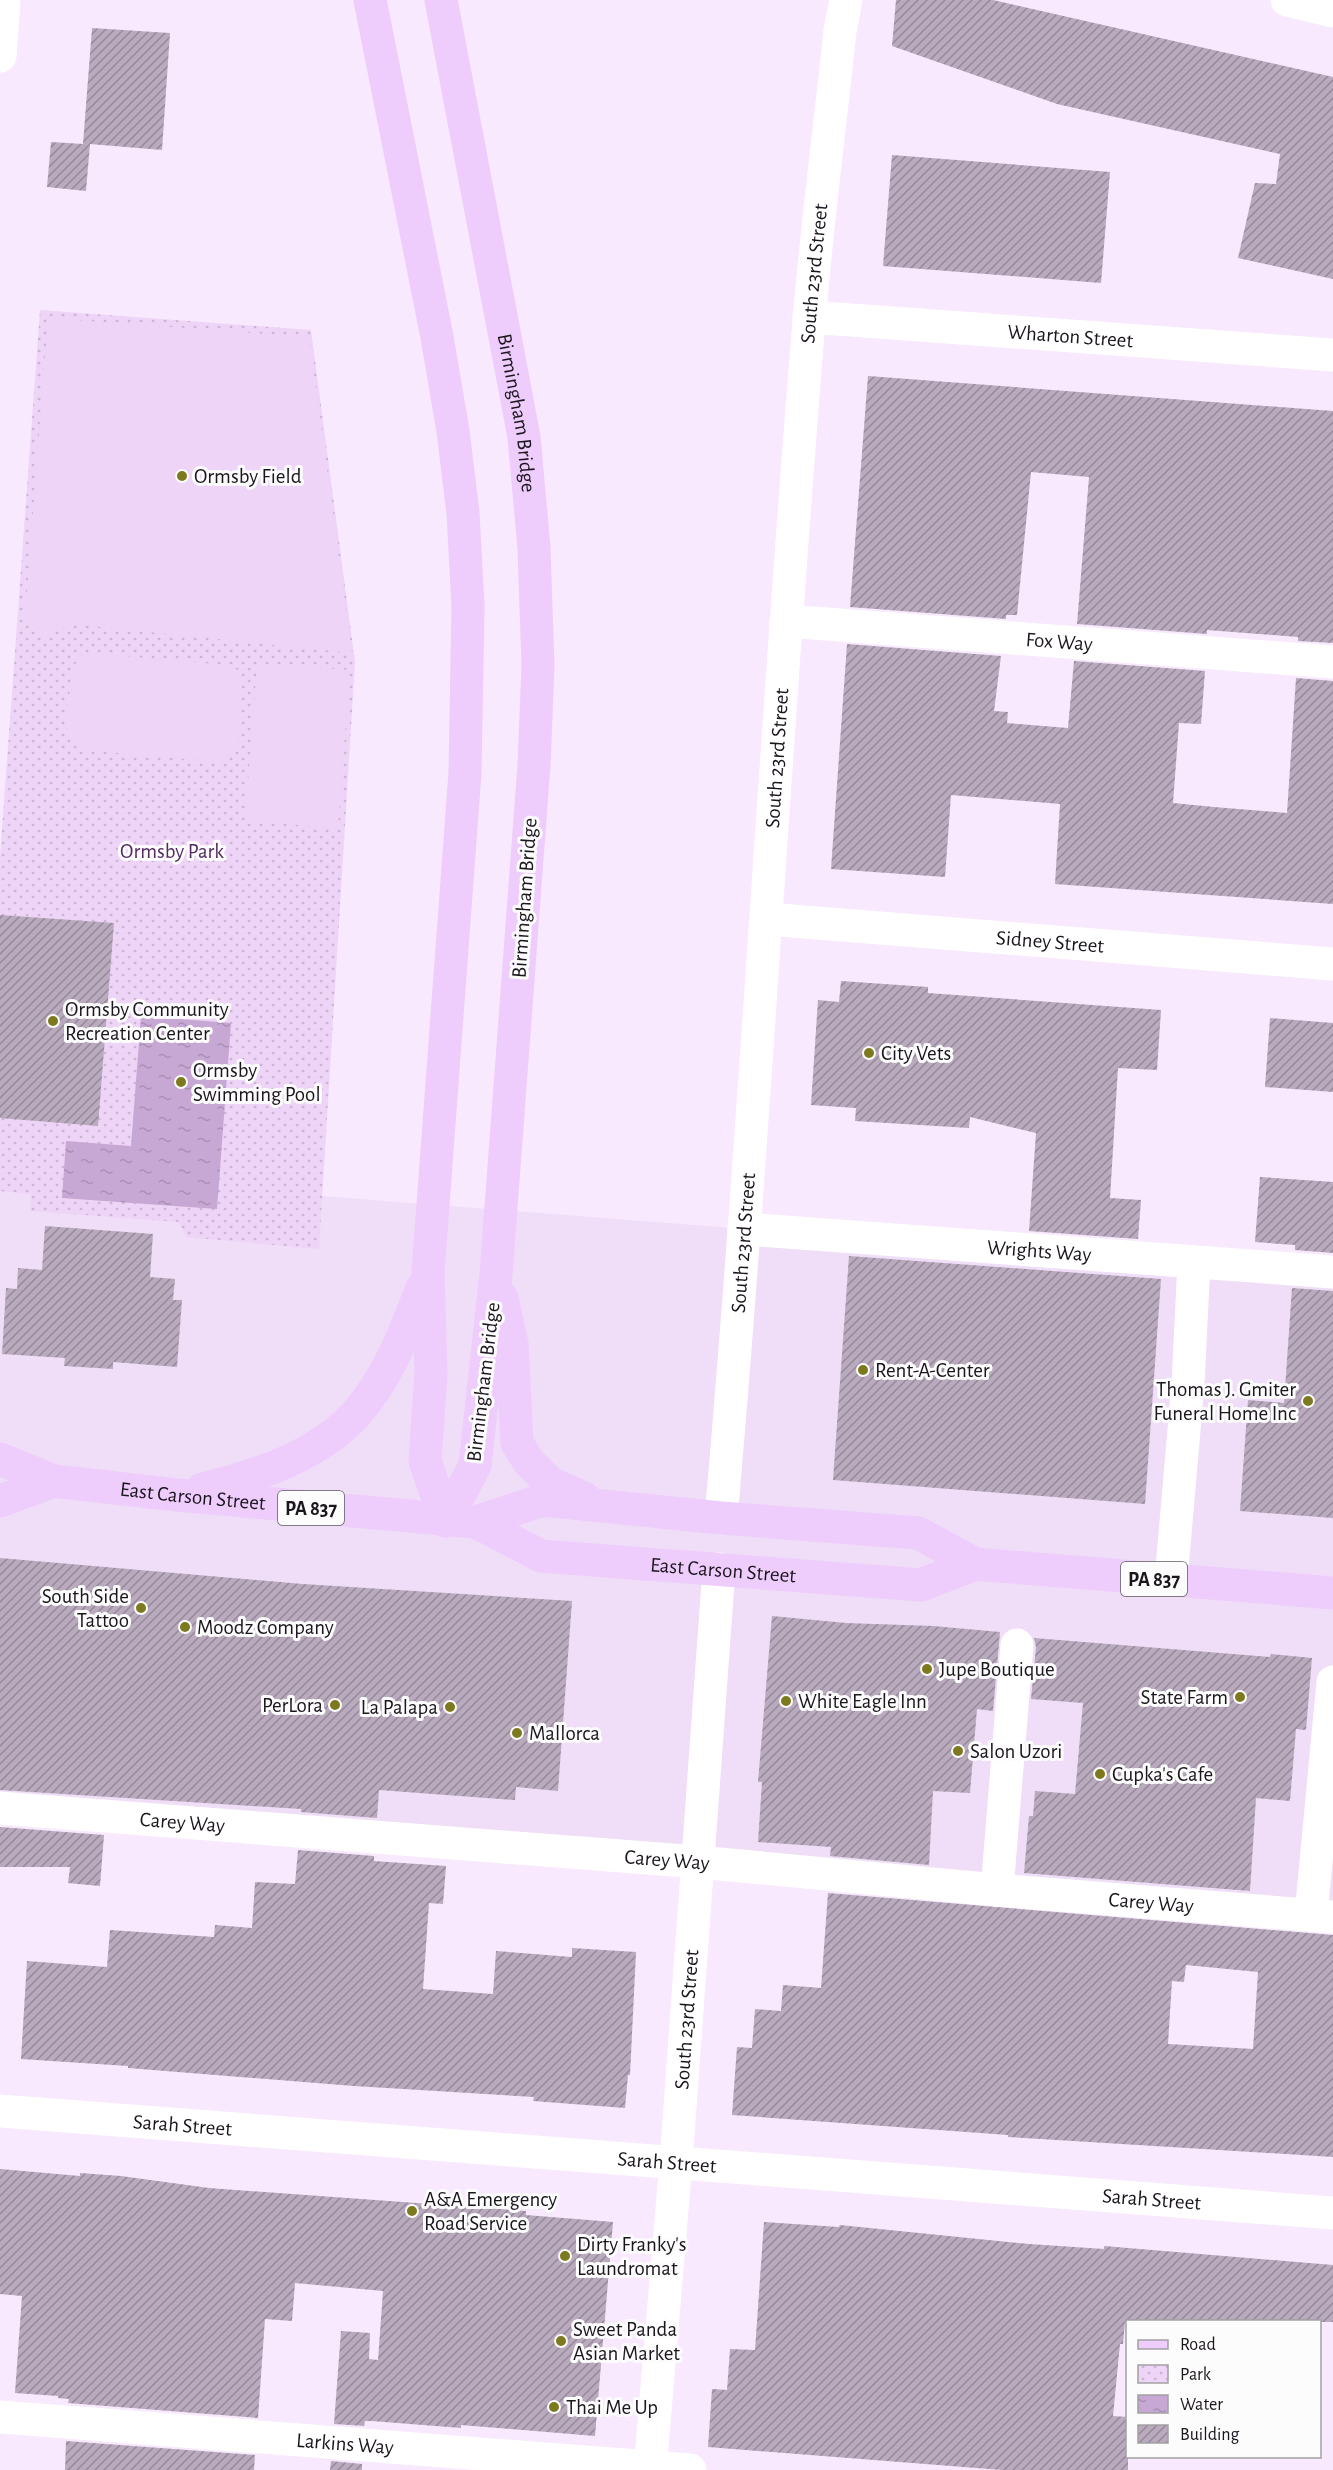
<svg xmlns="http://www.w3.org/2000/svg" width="1333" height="2470" font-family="'Alegreya Sans',sans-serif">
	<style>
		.built { fill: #f0ddf8 }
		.park { fill: url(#park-dots) }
		.garden { fill: #eed4f7 }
		.water { fill: url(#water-ripples) }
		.building { fill: url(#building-hatch); fill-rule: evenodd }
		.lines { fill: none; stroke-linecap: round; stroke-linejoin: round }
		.minor { stroke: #fff; stroke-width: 33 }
		.major { stroke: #eeccfb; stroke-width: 33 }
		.poi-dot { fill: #7d791f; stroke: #fcfcfc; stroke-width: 2 }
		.labels { text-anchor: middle; stroke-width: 6; stroke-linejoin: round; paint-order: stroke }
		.shield { fill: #fcfcfc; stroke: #5e5b60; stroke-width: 1.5 }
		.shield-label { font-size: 20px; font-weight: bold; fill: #1b161d }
		.street-label { font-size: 21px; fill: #1b161d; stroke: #fcfcfc }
		.poi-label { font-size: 21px; fill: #1b161d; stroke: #fcfcfc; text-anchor: start }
		.park-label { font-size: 21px; fill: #532b61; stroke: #fcfcfc }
	</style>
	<defs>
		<pattern id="park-dots" width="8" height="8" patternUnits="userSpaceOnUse" patternTransform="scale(1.5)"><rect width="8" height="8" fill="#eed4f7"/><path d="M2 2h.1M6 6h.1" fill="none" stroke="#ccb5d3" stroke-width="1.8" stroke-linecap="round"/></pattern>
		<pattern id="water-ripples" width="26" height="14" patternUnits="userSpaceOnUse" patternTransform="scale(1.5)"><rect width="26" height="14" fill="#c7a7d3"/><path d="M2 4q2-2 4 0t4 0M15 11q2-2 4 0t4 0" fill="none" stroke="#aa8fb5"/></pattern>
		<pattern id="building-hatch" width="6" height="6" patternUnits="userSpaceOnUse" patternTransform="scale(1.5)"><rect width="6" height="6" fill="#b9aabe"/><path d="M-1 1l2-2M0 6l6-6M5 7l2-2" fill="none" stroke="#96899a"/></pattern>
	</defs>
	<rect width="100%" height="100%" fill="#f8e9fe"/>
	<!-- built -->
	<polygon class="built" points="0,1171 911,1242 1333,1270 1333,1909 0,1808"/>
	<!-- park -->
	<polygon class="park" points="40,310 311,330 355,662 319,1249 186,1237 179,1222 30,1211 31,1194 0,1191 0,856"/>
	<!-- garden -->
	<g class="garden">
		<polygon points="48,318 309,337 352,653 71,624 46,636 25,616"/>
		<path d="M90,653L226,665L238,670L242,683L238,746L231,756L220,762L83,750C79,748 74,746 71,742C62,728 71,672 78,657Z"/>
		<polygon points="257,664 350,670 338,828 245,821"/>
	</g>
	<!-- water -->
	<polygon class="water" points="141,1016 231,1023 217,1209 62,1198 66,1141 131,1146"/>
	<!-- building -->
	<g class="building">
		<polygon points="896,0 993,0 1333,77 1333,279 1238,258 1255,183 1276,184 1280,154 1057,104 892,46"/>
		<polygon points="92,28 170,33 162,150 90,144 86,191 47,187 51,142 83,144"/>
		<polygon points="892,155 1110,172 1101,283 883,266"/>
		<polygon points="868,376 1333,411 1333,643 1298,641 1298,637 1207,630 1207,634 1077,624 1089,477 1031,472 1017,615 1006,615 1006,619 850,607"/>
		<polygon points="847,644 1001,656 994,711 1008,712 1007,723 1068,728 1074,661 1205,671 1201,724 1179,723 1173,803 1214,807 1287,813 1296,678 1333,681 1333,904 1055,884 1060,804 951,795 945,877 831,869"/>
		<polygon points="0,915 114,923 98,1126 0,1118"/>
		<polygon points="841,981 928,987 928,993 1161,1010 1157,1070 1118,1068 1110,1198 1141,1200 1138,1239 1029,1231 1036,1133 970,1117 969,1128 855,1121 856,1108 811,1105 818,1000 839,1002"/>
		<polygon points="1270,1018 1333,1023 1333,1092 1265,1087"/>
		<polygon points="1260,1177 1333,1182 1333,1253 1295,1250 1295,1245 1255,1242"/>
		<polygon points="45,1226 153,1234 150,1277 175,1279 173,1300 182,1300 177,1367 113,1362 113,1369 64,1366 65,1358 2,1354 6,1288 17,1289 18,1268 42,1270"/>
		<polygon points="849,1256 1161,1279 1145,1504 833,1480"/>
		<polygon points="1292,1288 1333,1291 1333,1518 1240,1511 1248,1400 1284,1403"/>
		<polygon points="0,1558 303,1584 572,1601 558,1791 516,1787 515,1800 379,1790 377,1818 301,1812 301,1809 0,1790"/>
		<polygon points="772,1616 846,1623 933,1626 1000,1632 993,1711 977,1709 970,1793 933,1791 929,1865 830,1856 831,1847 758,1842 762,1782 758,1782"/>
		<polygon points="1034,1638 1270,1657 1271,1654 1312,1658 1306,1730 1296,1729 1290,1801 1256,1798 1250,1891 1024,1873 1029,1816 1033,1816 1035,1791 1075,1794 1083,1703 1031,1699 1036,1647"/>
		<polygon points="0,1827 104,1835 100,1886 68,1883 70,1867 0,1867"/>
		<polygon points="298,1850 374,1856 374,1861 446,1866 443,1904 429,1903 423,1989 493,1994 496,1951 572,1957 572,1948 636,1952 630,2075 628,2075 625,2108 533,2101 534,2097 354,2086 128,2068 128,2066 21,2059 27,1961 107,1967 110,1930 214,1937 215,1925 252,1928 255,1882 295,1884"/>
		<path d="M828,1893L1333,1935V2157L1008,2137V2135L732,2115L737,2047L752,2048L755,2009L781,2011L783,1985L821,1988ZM1186,1965L1258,1972L1253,2049L1168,2044L1172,1981L1184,1982Z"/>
		<polygon points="0,2169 80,2176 80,2173 121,2176 209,2188 526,2211 526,2215 613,2222 595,2436 461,2425 461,2428 372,2421 365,2421 364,2426 334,2424 341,2331 370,2333 369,2359 378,2360 383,2291 295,2283 292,2321 265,2319 258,2418 68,2403 69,2399 58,2398 58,2396 15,2393 22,2296 0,2294"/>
		<polygon points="764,2222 839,2227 840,2225 1029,2244 1104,2249 1104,2246 1333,2265 1333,2322 1125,2322 1123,2344 1120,2344 1113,2416 1128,2417 1128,2470 1002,2470 708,2447 712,2389 727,2390 730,2349 755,2350"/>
		<polygon points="66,2441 255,2455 254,2470 65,2470"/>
		<polygon points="331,2461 362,2464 362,2470 330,2470"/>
	</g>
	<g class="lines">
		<!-- minor -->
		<g class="minor">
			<polyline points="1287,0 1333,11"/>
			<polyline points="0,56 4,0"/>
			<path id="s1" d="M809,317L1333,355"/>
			<path id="s2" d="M786,621L1333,662"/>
			<path id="s3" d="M767,919L1333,964"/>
			<path id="s4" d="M744,1229L1333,1272"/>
			<path id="s5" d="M721,1518C756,1119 776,720 809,321C817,224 830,127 840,31L846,0"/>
			<polyline points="1171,1580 1188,1384 1194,1262"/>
			<path id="s6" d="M0,1808L698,1862L997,1890L1333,1917"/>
			<polyline points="997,1890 1017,1645"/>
			<polyline points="1311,1915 1333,1682"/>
			<path id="s7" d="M0,2111L1333,2213"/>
			<path id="s8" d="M0,2417L690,2470"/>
			<path id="s9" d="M650,2470L676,2162L719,1569"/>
		</g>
		<!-- major -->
		<g class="major">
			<polyline points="370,0 437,337 453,431 463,513 468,606 465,773 428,1272 431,1374 425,1461 446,1521"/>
			<path id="s10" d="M441,0L524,437L534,548L538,666L534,765L496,1274L475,1465L446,1521"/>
			<polyline points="502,1298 512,1344 517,1443 529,1462 550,1483 584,1498"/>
			<path id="s11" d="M0,1459L54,1481L177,1495L476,1522L543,1500L721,1518L918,1533L975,1564L1333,1593"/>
			<path d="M202,1489C255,1477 318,1456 356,1414C388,1378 405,1332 422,1288"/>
			<polyline points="0,1501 54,1481"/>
			<path id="s12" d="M476,1522L541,1556L921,1585L975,1564"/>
		</g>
	</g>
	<!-- markers -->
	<g class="poi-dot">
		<circle cx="182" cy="476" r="6"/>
		<circle cx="53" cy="1021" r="6"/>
		<circle cx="869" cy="1053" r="6"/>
		<circle cx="181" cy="1082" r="6"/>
		<circle cx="863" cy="1370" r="6"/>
		<circle cx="1308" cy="1401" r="6"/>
		<circle cx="141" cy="1608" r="6"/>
		<circle cx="185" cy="1627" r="6"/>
		<circle cx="927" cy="1669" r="6"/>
		<circle cx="1240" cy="1697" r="6"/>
		<circle cx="786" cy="1701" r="6"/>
		<circle cx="335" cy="1705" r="6"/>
		<circle cx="450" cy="1707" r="6"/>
		<circle cx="517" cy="1733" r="6"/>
		<circle cx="958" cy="1751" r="6"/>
		<circle cx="1100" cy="1774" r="6"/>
		<circle cx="412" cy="2211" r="6"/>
		<circle cx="565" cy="2256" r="6"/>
		<circle cx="561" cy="2341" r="6"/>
		<circle cx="554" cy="2407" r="6"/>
	</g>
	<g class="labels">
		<!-- shield labels -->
		<g class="shield">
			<rect x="278" y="1491" width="66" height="34" rx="4.5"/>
			<rect x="1121" y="1562" width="66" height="34" rx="4.5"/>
		</g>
		<g class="shield-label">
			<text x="311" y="1515">PA 837</text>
			<text x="1154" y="1586">PA 837</text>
		</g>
		<!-- street labels -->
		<g class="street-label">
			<text dy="7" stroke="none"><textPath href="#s5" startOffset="1248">South 23rd Street</textPath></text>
			<text dy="7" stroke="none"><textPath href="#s1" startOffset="262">Wharton Street</textPath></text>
			<text dy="7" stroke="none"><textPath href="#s10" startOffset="420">Birmingham Bridge</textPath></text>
			<text dy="7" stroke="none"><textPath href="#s2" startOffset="274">Fox Way</textPath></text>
			<text dy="7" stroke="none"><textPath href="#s5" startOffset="762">South 23rd Street</textPath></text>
			<text transform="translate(524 898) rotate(-86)" y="7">Birmingham Bridge</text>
			<text dy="7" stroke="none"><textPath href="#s3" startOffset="284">Sidney Street</textPath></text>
			<text dy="7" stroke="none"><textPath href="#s5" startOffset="276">South 23rd Street</textPath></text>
			<text dy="7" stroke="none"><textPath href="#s4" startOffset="296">Wrights Way</textPath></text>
			<text transform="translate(483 1382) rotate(-83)" y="7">Birmingham Bridge</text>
			<text dy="7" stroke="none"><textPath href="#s11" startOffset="198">East Carson Street</textPath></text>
			<text dy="7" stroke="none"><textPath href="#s12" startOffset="256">East Carson Street</textPath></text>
			<text dy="7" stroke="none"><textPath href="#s6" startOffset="183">Carey Way</textPath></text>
			<text dy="7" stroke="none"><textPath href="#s6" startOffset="669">Carey Way</textPath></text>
			<text dy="7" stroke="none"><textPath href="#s6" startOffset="1155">Carey Way</textPath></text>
			<text dy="7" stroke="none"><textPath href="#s9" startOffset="452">South 23rd Street</textPath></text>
			<text dy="7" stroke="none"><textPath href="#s7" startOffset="183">Sarah Street</textPath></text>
			<text dy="7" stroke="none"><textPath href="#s7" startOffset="669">Sarah Street</textPath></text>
			<text dy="7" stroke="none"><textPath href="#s7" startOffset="1155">Sarah Street</textPath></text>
			<text dy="7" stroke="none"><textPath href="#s8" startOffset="346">Larkins Way</textPath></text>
		</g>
		<!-- poi labels -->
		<g class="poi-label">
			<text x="194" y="483">Ormsby Field</text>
			<text x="65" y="1016">Ormsby Community<tspan x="65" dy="24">Recreation Center</tspan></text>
			<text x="881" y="1060">City Vets</text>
			<text x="193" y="1077">Ormsby<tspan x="193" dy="24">Swimming Pool</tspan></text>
			<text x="875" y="1377">Rent-A-Center</text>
			<text x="1296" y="1396" text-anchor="end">Thomas J. Gmiter<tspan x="1296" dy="24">Funeral Home Inc</tspan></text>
			<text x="129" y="1603" text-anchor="end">South Side<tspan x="129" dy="24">Tattoo</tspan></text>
			<text x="197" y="1634">Moodz Company</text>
			<text x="939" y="1676">Jupe Boutique</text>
			<text x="1228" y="1704" text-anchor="end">State Farm</text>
			<text x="798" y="1708">White Eagle Inn</text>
			<text x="323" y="1712" text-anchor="end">PerLora</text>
			<text x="438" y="1714" text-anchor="end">La Palapa</text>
			<text x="529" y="1740">Mallorca</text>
			<text x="970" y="1758">Salon Uzori</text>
			<text x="1112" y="1781">Cupka's Cafe</text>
			<text x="424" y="2206">A&amp;A Emergency<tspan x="424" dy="24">Road Service</tspan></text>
			<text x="577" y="2251">Dirty Franky's<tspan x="577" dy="24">Laundromat</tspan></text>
			<text x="573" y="2336">Sweet Panda<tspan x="573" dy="24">Asian Market</tspan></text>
			<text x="566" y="2414">Thai Me Up</text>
		</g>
		<!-- park labels -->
		<g class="park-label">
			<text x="172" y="858">Ormsby Park</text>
		</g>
	</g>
	<!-- legend -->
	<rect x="1126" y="2320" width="195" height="138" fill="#fcfcfc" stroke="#a2a0a3" stroke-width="1.5"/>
	<rect x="1138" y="2340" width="30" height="9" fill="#eeccfb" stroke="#a2a0a3" stroke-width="1.5"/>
	<text x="1180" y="2350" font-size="18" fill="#1b161d">Road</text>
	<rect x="1138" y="2365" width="30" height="18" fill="url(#park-dots)" stroke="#a2a0a3" stroke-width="1.5"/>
	<text x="1180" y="2380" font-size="18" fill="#1b161d">Park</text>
	<rect x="1138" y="2395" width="30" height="18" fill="url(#water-ripples)" stroke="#a2a0a3" stroke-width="1.5"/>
	<text x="1180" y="2410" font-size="18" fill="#1b161d">Water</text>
	<rect x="1138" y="2425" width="30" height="18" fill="url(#building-hatch)" stroke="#a2a0a3" stroke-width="1.5"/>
	<text x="1180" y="2440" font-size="18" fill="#1b161d">Building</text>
</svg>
